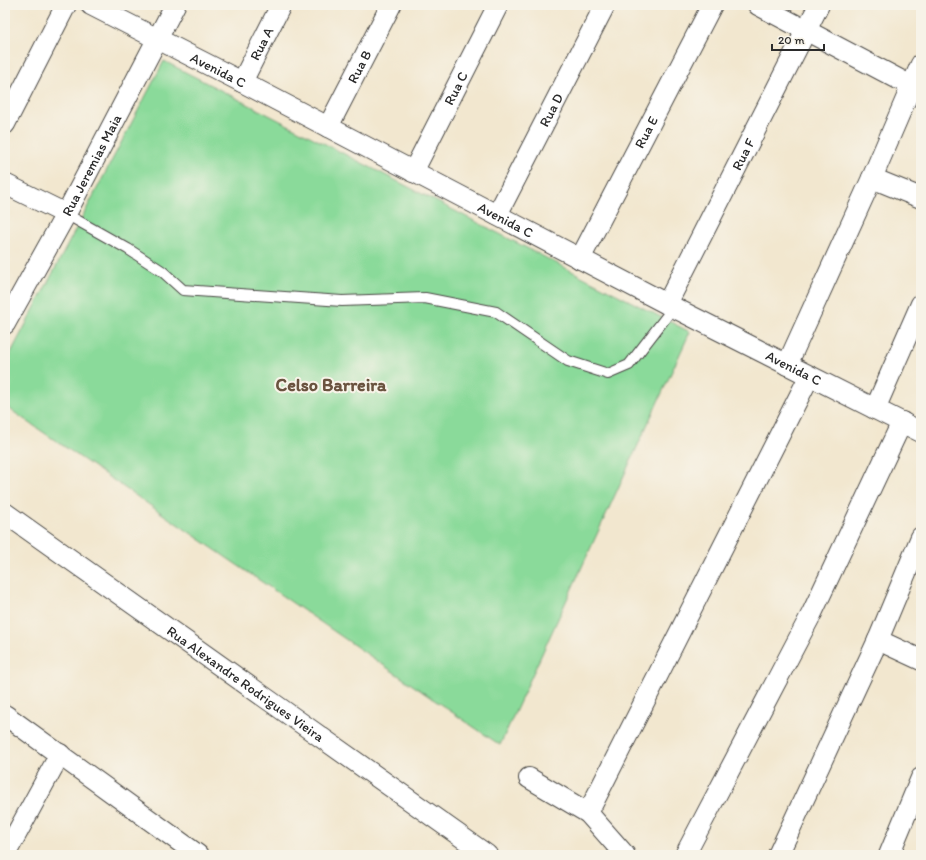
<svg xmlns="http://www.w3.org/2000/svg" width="926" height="860" font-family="Itim,sans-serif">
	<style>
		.green { fill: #8ada9a; stroke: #5a8262 }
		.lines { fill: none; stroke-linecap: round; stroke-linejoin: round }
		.lane-casing { stroke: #494744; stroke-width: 12 }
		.street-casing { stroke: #494744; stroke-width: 22 }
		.lane { stroke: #fff; stroke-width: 10 }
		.street { stroke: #fff; stroke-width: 20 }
		.labels { text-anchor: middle; stroke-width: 4; stroke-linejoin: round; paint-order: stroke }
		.street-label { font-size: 14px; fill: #2b2b2b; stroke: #f7f3e8 }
		.district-label { font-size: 18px; font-weight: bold; fill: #6a533f; stroke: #f7f3e8 }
	</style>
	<rect width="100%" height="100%" fill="#f7f3e8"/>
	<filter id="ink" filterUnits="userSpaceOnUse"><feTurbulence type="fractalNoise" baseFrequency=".025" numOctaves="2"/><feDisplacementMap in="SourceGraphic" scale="8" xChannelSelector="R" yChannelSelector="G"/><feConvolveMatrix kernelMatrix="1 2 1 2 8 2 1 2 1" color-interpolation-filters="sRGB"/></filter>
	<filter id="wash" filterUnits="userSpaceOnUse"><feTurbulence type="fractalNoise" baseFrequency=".012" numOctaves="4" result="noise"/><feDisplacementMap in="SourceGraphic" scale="16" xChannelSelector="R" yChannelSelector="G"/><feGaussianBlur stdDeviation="0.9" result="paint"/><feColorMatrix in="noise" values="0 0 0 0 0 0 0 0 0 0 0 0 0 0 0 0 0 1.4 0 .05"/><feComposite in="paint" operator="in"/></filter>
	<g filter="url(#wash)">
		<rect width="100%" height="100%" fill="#f2e7cf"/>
		<!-- green -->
		<polygon class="green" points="164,61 690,332 500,745 5,406 5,364"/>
	</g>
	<g filter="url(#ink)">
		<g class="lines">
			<!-- lane casing -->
			<g class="lane-casing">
				<polyline id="lane" points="66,214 128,249 162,271 183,290 342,301 425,298 496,312 568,361 608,374 629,365 673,308"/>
			</g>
			<!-- street casing -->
			<g class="street-casing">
				<g id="street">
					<path id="s1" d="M91,5L242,82L667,304L921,432"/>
					<polyline points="758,5 921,91"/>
					<path id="s2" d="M242,82L281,5"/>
					<polyline points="5,124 66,5"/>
					<path id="s3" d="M328,127L391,5"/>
					<path id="s4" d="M413,172L498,5"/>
					<polyline points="872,178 921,198"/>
					<polyline points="5,184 66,214"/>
					<path id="s5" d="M497,215L605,5"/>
					<path id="s6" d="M580,259L712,5"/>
					<path id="s7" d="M667,304L819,5"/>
					<path id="s8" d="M5,324L66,214L175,5"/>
					<polyline points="787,365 872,178 921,64"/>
					<polyline points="875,409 921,304"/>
					<path id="s9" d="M5,513L487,855"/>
					<polyline points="878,640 921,660"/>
					<polyline points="5,715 198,855"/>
					<polyline points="529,778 588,813 625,855"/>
					<polyline points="588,813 809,377"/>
					<polyline points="5,855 60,754"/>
					<polyline points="685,855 812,613 902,422"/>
					<polyline points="778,855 878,640 921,537"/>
					<polyline points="889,855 921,778"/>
				</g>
			</g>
			<!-- lane -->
			<use href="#lane" class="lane"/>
			<!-- street -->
			<use href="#street" class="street"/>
		</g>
	</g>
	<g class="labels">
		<!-- street labels -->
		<g class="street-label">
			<text dy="5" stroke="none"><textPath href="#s2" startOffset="43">Rua A</textPath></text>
			<text dy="5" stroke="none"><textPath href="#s3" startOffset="68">Rua B</textPath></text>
			<text dy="5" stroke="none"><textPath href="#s1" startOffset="143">Avenida C</textPath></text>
			<text dy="5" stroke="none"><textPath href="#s4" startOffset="94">Rua C</textPath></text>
			<text dy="5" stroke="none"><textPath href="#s5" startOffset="118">Rua D</textPath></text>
			<text dy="5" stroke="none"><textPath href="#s6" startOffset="143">Rua E</textPath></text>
			<text dy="5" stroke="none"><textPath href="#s7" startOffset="168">Rua F</textPath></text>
			<text dy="5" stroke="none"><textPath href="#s8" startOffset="181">Rua Jeremias Maia</textPath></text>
			<text dy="5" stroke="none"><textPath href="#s1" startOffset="467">Avenida C</textPath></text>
			<text dy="5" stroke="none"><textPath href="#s1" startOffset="791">Avenida C</textPath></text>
			<text dy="5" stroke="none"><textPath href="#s9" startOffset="295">Rua Alexandre Rodrigues Vieira</textPath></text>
		</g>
		<!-- district labels -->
		<g class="district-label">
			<text x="331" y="391">Celso Barreira</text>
		</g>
	</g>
	<!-- margin -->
	<rect width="926" height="860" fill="none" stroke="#f7f3e8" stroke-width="20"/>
	<!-- scale -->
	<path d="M772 44v6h52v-6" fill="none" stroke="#2b2b2b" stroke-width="2"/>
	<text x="778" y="44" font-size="12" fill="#2b2b2b" stroke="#f7f3e8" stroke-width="3" paint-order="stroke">20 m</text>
</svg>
